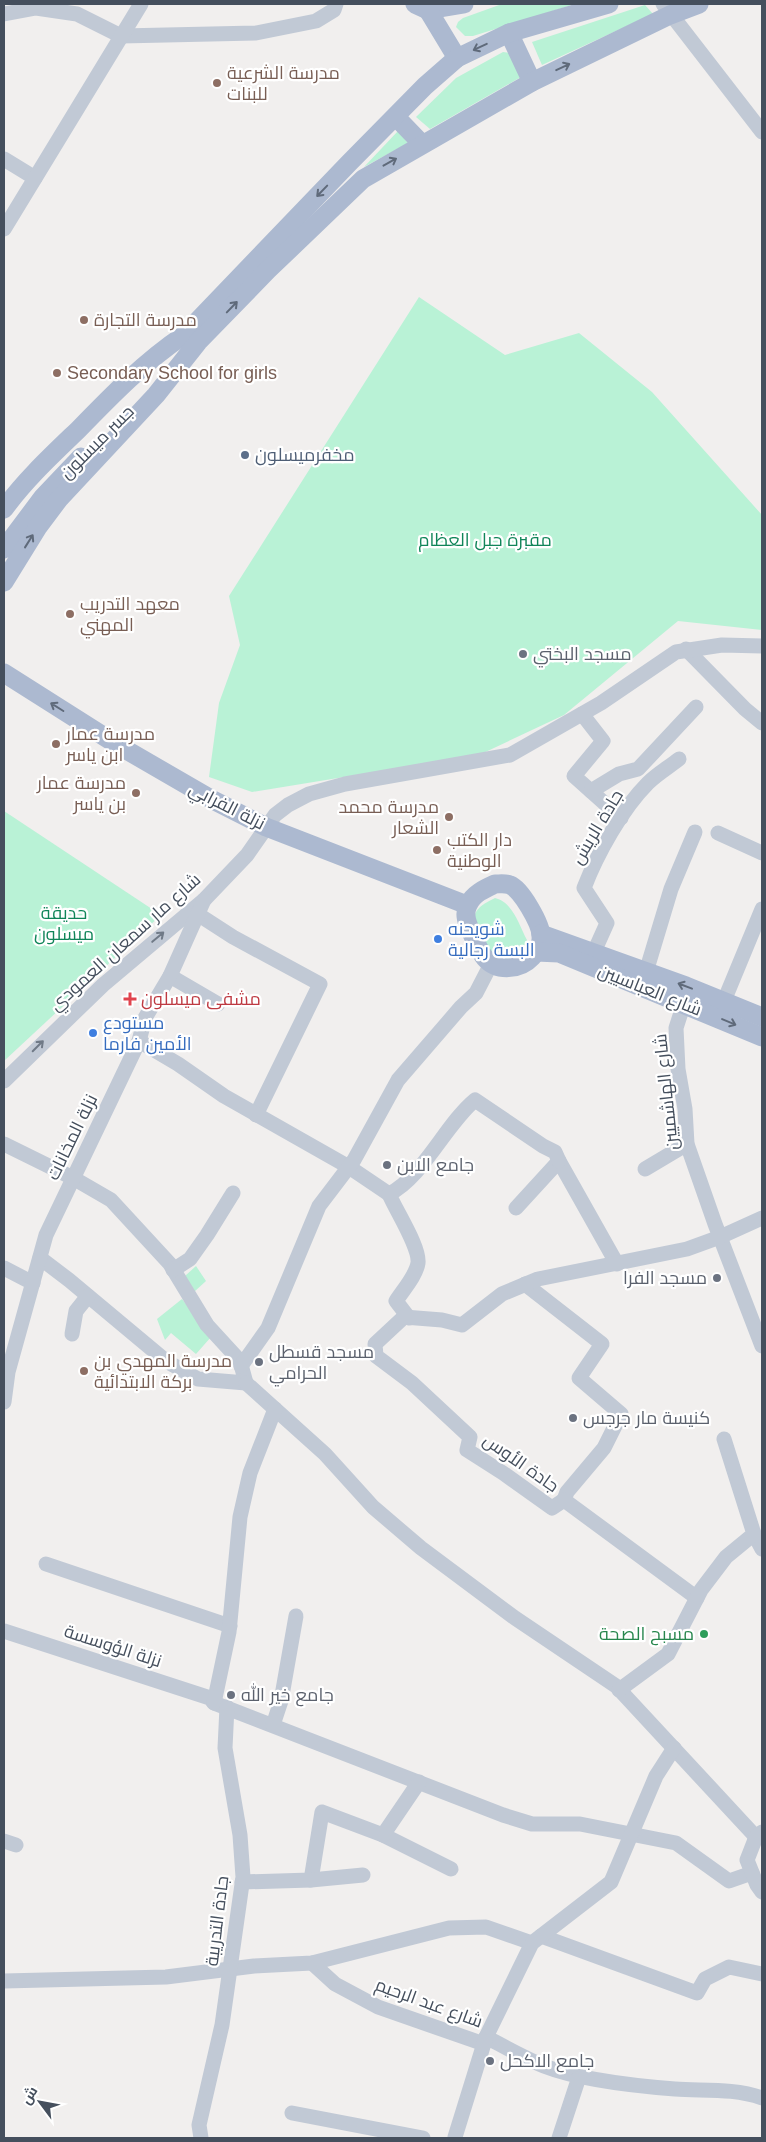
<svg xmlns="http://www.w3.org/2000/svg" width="766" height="2142" font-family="Helvetica,Cairo,sans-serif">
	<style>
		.green { fill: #b9f2d6 }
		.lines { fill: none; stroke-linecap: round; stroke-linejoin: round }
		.minor { stroke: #c1c9d5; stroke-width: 15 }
		.major { stroke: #acb9d0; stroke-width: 19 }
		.oneway { stroke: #5f6a7a }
		.oneway2 { stroke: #707a87 }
		.education-dot { fill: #8d6e63; stroke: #fff; stroke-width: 2 }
		.service-dot { fill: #5c6f8a; stroke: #fff; stroke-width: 2 }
		.worship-dot { fill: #6b7280; stroke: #fff; stroke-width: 2 }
		.shop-dot { fill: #3f7fe0; stroke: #fff; stroke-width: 2 }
		.health-dot { fill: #e0444e; stroke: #fff; stroke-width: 2 }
		.leisure-dot { fill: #2e9e5b; stroke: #fff; stroke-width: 2 }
		.labels { text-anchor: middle; stroke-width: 4.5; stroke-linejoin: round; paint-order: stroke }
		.education-label { font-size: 18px; fill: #785e54; stroke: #fff; text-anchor: start }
		.street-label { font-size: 18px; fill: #454f5d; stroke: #fff }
		.service-label { font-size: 18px; fill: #4e5e75; stroke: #fff; text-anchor: start }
		.park-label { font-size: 18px; fill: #108559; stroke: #fff }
		.worship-label { font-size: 18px; fill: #5b616d; stroke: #fff; text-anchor: start }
		.shop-label { font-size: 18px; fill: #366cbe; stroke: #fff; text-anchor: start }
		.health-label { font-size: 18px; fill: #be3a42; stroke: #fff; text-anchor: start }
		.leisure-label { font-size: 18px; fill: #27864d; stroke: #fff; text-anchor: end }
	</style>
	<rect width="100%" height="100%" fill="#f1efee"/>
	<!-- green -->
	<g class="green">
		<polygon points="502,4 575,4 473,36 465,36 456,27 458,22 463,18"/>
		<polygon points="645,5 653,14 542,65 532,42"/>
		<polygon points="503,52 510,53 521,77 430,129 416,117 456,78"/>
		<polygon points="398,131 408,143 364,167"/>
		<polygon points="419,297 505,355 579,333 652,392 762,515 762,630 678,621 564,715 479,755 252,792 209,777 219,703 240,645 229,596"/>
		<polygon points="4,811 161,915 4,1061"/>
		<path d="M495,898C513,902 519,925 527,940L521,954L510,962L492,959C487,949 470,922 476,912C480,905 489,901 495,898Z"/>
		<polygon points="196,1266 206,1281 194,1292 185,1276"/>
		<polygon points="182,1299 211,1337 196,1354 171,1333 165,1340 157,1319"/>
	</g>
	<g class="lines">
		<!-- minor -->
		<g class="minor">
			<polyline points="663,4 762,132"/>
			<polyline points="4,14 36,8 77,14 121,36 256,33 316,21 334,10 336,4"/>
			<polyline points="4,159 35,178"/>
			<polyline points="4,229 141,4"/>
			<polyline points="686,649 745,709 762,723"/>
			<polyline points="582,714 603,741 574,776 621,818"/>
			<polyline points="591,791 619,774 638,769 696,707"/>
			<polyline points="718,833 762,853"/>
			<polyline points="199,915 233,937 320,984 256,1115"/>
			<path d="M594,952L607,923L584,888C597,854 622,809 648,783C657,774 669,767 679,759"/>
			<polyline points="646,972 671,889 695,832"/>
			<polyline points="170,976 218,1004"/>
			<polyline points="724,1001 762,909"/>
			<polyline points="684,1003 676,1028 678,1069 685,1109 687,1144 715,1224 762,1346"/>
			<polyline points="139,1041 178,1064 224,1096 349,1167 389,1194"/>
			<polyline points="4,1081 103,985 204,900 247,855 275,815 288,805 309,794 345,784 510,755 601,703 676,652 722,645 762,646"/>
			<polyline points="4,1144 73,1178 111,1200 170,1264 207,1325 240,1361 246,1383 198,1379 166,1361 69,1280 40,1258"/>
			<polyline points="645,1169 687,1144"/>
			<polyline points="516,1208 559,1161 617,1264"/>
			<polyline points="4,1268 33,1283"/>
			<polyline points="173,1270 190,1259 207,1235 233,1193"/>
			<polyline points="525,1284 602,1344 579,1378 621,1414 604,1448 567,1492 564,1500"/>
			<path d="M409,1318L396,1301C403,1290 416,1276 418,1263C420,1247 396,1211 389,1194C422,1178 446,1124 475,1100L543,1146L555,1152L559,1161"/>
			<polyline points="72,1334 76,1311 88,1296"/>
			<polyline points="241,1366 268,1328 319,1206 354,1160 398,1080 461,1007 476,993 491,964"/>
			<polyline points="246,1383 325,1454 373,1507 421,1548 515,1618 616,1686 756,1837"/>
			<polyline points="4,1402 8,1372 46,1235 139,1041 145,1018 170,976 204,900"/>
			<polyline points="754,1534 762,1549"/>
			<polyline points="46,1564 230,1626"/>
			<polyline points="697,1598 564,1500 552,1508 503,1473 467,1450 470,1437 412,1383 376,1356 375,1344 404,1317 442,1320 462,1325 502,1294 538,1279 687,1249 720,1237 762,1218"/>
			<polyline points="4,1631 210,1698 214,1703 503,1815 532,1824 580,1824 676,1843 729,1881 752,1873"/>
			<polyline points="619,1690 668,1654 701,1590 726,1557 754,1534 724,1439"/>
			<polyline points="214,1703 229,1632 240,1517 250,1473 275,1409"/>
			<polyline points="273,1725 281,1701 296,1616"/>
			<polyline points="762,1832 756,1837 747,1860 757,1885 762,1892"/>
			<polyline points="383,1835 451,1869"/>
			<polyline points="4,1841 16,1845"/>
			<polyline points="311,1880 322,1812 383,1835 419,1782"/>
			<polyline points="242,1882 311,1880 363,1875"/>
			<polyline points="541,1936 697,1993 705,1979 729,1967 762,1974"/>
			<polyline points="312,1963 335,1984 378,2007 484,2044"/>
			<polyline points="4,1981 166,1977 254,1966 312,1963 449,1928 486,1927 532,1943"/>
			<path d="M486,2037C505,2047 524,2058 544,2066C580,2080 636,2086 675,2089C704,2091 734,2088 762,2098"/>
			<polyline points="292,2113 423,2138"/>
			<polyline points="455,2137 486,2037 532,1943 611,1882 656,1776 674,1748"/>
			<polyline points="201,2138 199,2125 222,2025 243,1877 240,1835 225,1748 227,1707"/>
			<polyline points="559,2138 579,2077"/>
		</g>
		<!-- major -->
		<g class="major">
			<polyline points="415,4 428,10 464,4"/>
			<polyline points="428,10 457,58"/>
			<polyline points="509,33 532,82"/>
			<polyline points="396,117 422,144"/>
			<path d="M4,509C25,480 52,455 78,430C111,396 144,362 184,335L349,163L425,86L457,58L509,33L609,4"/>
			<polyline points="4,549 43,497 81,457"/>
			<polyline points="4,582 38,527 59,499 156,395 198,342 268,270 363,179 532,82 670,15 699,4"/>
			<polyline points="4,673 116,744 211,799 266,827 467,905"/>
			<path d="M495,884C500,884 505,883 510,885C521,889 541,924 541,936C542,944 538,951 532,957C520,970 497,972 485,958C479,951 476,942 472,934C468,925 463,915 468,905C473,894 484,889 495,884Z"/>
			<polyline points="541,934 686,986 762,1017"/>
			<polyline points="536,952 559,953 762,1037"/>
		</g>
	</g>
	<!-- one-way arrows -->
	<defs><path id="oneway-shaft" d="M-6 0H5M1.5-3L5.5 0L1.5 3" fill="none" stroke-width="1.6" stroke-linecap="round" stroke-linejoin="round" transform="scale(1.25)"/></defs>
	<g class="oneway">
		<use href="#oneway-shaft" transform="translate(480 47) rotate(155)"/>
		<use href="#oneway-shaft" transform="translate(563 67) rotate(-25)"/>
		<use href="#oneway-shaft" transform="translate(390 162) rotate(-29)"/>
		<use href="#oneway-shaft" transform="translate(322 191) rotate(134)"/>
		<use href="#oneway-shaft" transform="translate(232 307) rotate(-46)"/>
		<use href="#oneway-shaft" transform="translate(29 541) rotate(-58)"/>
		<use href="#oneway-shaft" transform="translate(57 707) rotate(-148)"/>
		<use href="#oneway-shaft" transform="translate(685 986) rotate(-159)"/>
		<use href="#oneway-shaft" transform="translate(729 1022) rotate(23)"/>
	</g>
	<g class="oneway2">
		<use href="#oneway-shaft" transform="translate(158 937) rotate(-40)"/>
		<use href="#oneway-shaft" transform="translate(38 1046) rotate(-45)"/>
	</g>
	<!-- markers -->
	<g class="education-dot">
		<circle cx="217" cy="83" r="5"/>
		<circle cx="84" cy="320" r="5"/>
		<circle cx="57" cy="373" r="5"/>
		<circle cx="70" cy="614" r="5"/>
		<circle cx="56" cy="744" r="5"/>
		<circle cx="136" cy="793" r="5"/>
		<circle cx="449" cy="817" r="5"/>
		<circle cx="437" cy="850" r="5"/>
		<circle cx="84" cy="1371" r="5"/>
	</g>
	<circle class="service-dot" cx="245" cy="455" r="5"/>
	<g class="worship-dot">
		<circle cx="523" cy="654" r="5"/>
		<circle cx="387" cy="1165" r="5"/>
		<circle cx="717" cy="1278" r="5"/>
		<circle cx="259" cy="1362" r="5"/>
		<circle cx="573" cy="1418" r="5"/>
		<circle cx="231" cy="1695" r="5"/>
		<circle cx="490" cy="2061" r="5"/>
	</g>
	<g class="shop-dot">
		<circle cx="438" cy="939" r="5"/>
		<circle cx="93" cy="1033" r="5"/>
	</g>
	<path class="health-dot" d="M127.5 991.5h5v5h5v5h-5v5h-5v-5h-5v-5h5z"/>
	<circle class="leisure-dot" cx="704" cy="1634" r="5"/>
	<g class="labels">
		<!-- education labels -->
		<g class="education-label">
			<text x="227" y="79">مدرسة الشرعية<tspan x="227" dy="21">للبنات</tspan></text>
			<text x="94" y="326">مدرسة التجارة</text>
			<text x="67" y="379">Secondary School for girls</text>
			<text x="80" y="610">معهد التدريب<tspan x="80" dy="21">المهني</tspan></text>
			<text x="66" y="740">مدرسة عمار<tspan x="66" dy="21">ابن ياسر</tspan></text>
			<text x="126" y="789" text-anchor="end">مدرسة عمار<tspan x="126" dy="21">بن ياسر</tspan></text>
			<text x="439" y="813" text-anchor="end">مدرسة محمد<tspan x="439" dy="21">الشعار</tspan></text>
			<text x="447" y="846">دار الكتب<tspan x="447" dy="21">الوطنية</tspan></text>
			<text x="94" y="1367">مدرسة المهدي بن<tspan x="94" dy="21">بركة الابتدائية</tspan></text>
		</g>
		<!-- street labels -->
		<g class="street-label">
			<text transform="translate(97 442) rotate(-45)" y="6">جسر ميسلون</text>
			<text transform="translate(227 806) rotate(27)" y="6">نزلة الفرابي</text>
			<text transform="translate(597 827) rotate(-59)" y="6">جادة الريش</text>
			<text transform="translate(125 942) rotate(-42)" y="6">شارع مار سمعان العمودي</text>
			<text transform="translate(650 990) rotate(22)" y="6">شارع العباسيين</text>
			<text transform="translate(666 1092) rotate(-96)" y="6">شارع الهاشميين</text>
			<text transform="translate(72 1137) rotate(-64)" y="6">نزلة المخانات</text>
			<text transform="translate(521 1463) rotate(35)" y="6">جادة الأوس</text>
			<text transform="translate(113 1646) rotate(18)" y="6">نزلة الؤوسسة</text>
			<text transform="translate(217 1921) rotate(-83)" y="6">جادة التدريبة</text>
			<text transform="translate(429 2003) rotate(20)" y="6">شارع عبد الرحيم</text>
		</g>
		<!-- service labels -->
		<g class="service-label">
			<text x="255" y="461">مخفرميسلون</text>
		</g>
		<!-- park labels -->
		<g class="park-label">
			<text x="485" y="546">مقبرة جبل العظام</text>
			<text x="64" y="919">حديقة<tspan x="64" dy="21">ميسلون</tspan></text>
		</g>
		<!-- worship labels -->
		<g class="worship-label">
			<text x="533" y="660">مسجد البختي</text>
			<text x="397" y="1171">جامع الابن</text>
			<text x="707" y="1284" text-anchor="end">مسجد الفرا</text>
			<text x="269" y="1358">مسجد قسطل<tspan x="269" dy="21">الحرامي</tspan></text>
			<text x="583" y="1424">كنيسة مار جرجس</text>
			<text x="241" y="1701">جامع خير الله</text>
			<text x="500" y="2067">جامع الاكحل</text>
		</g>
		<!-- shop labels -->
		<g class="shop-label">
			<text x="448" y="935">شويحنه<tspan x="448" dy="21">البسة رجالية</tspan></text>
			<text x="103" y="1029">مستودع<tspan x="103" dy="21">الأمين فارما</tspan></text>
		</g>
		<!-- health labels -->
		<g class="health-label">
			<text x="141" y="1005">مشفى ميسلون</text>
		</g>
		<!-- leisure labels -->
		<g class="leisure-label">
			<text x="694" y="1640">مسبح الصحة</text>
		</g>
	</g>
	<!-- border -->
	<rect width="766" height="2142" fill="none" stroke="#454f5d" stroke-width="10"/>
	<!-- north arrow -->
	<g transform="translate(40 2102) rotate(302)" stroke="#ffffff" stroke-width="4" paint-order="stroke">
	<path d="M0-4L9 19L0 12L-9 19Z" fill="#454f5d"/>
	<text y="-8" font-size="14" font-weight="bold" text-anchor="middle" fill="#454f5d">ش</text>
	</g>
</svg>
